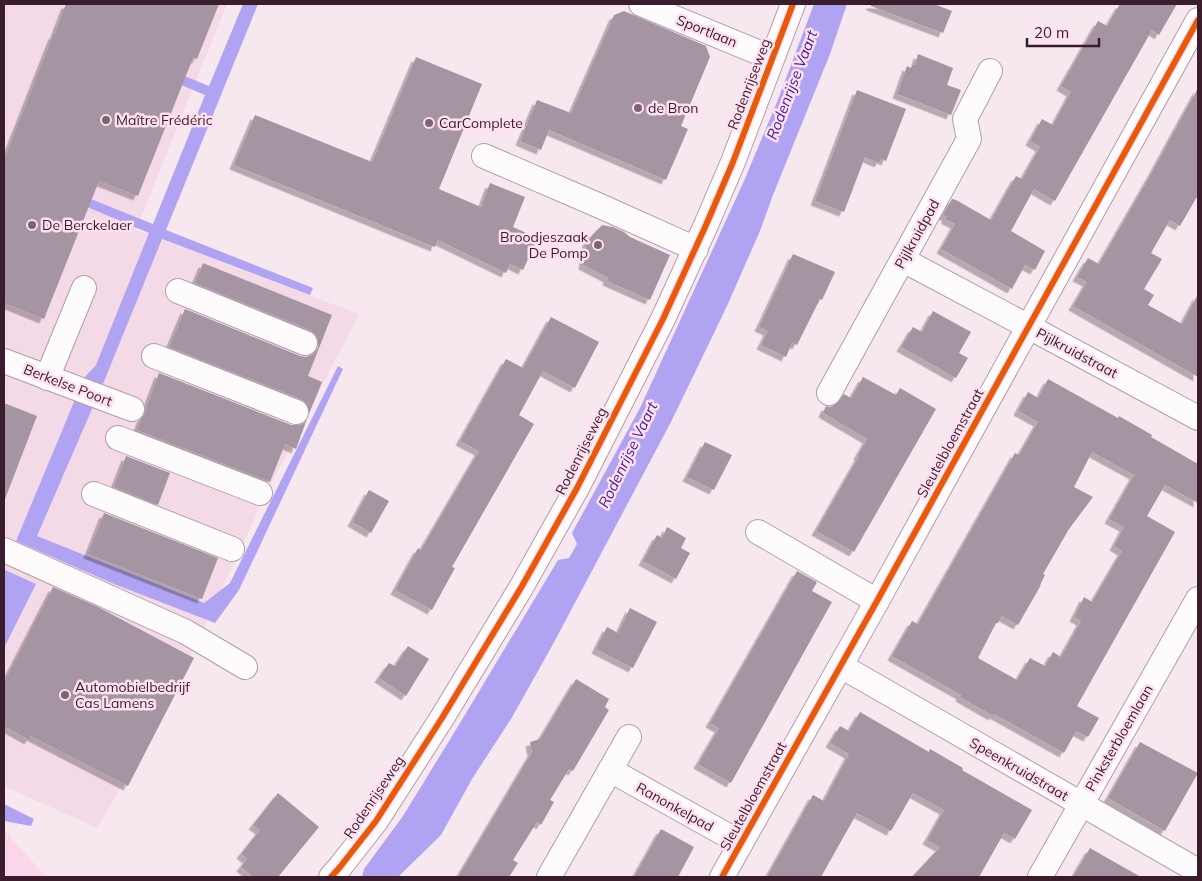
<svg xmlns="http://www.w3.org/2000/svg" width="1202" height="881" font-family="Mulish,sans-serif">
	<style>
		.built { fill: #f4dae7 }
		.green { fill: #fbd6ea }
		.water { fill: #b0a4f2 }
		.building { fill: #a594a2; fill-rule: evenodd; filter: url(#shadow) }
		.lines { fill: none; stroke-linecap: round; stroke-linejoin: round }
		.minor-casing { stroke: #b19ea9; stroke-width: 26 }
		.minor { stroke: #fefbfd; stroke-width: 24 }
		.cycleway-casing { stroke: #fee0ef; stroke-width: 9 }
		.cycleway { stroke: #e8590c; stroke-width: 6 }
		.poi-dot { fill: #7c6471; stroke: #fee0ef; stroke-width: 2 }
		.labels { text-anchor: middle; stroke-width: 5; stroke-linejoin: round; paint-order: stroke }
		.street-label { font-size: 14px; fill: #391d2d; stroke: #fee0ef }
		.poi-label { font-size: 14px; fill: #391d2d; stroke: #fee0ef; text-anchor: start }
		.water-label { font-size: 15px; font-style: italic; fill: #3f1d9a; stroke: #fee0ef }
	</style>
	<defs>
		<filter id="shadow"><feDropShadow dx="-4.5" dy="4.5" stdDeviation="0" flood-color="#0004"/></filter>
	</defs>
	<rect width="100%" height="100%" fill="#f7e7ef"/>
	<!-- built -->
	<polygon class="built" points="4,4 227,4 136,230 359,314 265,496 160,721 97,828 4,786"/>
	<!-- green -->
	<polygon class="green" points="4,830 46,877 4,877"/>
	<!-- water -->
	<g class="water">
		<polygon points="243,4 258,4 166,230 313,288 310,295 162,239 105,379 37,536 204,603 230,583 338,366 343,369 239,590 215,623 114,584 16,541 84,378 96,365 149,233 4,172 4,164 153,224 205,95 62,35 64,27 209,86"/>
		<polygon points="814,4 847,4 830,54 773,195 760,231 727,306 671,422 552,646 511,719 472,779 441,835 398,877 362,877 364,869 403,816 457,728 558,560 569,558 577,544 572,533 640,408 744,181 777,102"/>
		<polygon points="5,570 36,584 4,648 4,573"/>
		<polygon points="4,804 34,819 31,826 4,821"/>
	</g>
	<!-- building -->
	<g class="building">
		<polygon points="66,4 219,4 197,59 193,58 138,196 99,181 44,319 4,303 4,160 53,35 54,35"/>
		<polygon points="871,4 934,4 952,11 943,33 871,6"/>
		<polygon points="1120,4 1177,4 1159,35 1152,30 1055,201 1034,189 1011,231 1045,251 1035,270 1025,265 1012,289 941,249 955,224 945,219 947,217 943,215 952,199 956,200 991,220 1016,176 1022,179 1040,147 1030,141 1042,119 1053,125 1071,92 1061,86 1098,21 1107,26"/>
		<polygon points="624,11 706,46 710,57 681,126 688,129 666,180 549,130 541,150 520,141 537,100 571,113 614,15"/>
		<polygon points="918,54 953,68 947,85 961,90 951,115 897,94 907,66 911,68 913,64 915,65"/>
		<polygon points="416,57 482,84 439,189 481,207 490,183 525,197 513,227 538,238 523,270 510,264 506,273 438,240 435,247 234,165 255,115 372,162"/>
		<polygon points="1198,88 1198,195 1180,226 1170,220 1151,253 1162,259 1144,289 1154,295 1148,305 1182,324 1198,294 1198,377 1073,306 1087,282 1077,277 1088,258 1099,264 1151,174"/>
		<polygon points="857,90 906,109 886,161 881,159 879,163 865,157 844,212 815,201"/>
		<polygon points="602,225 613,227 624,232 630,237 670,255 650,300 607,281 608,278 583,265 587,241"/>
		<polygon points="793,254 835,272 822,300 820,299 797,345 792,343 786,357 761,345 768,331 759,327"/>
		<polygon points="203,263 332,315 308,376 322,382 309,414 309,410 307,404 301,399 169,347 185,309 300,356 306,357 313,354 318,348 318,341 316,335 310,330 195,283"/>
		<polygon points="933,311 971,332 959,353 968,358 956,378 901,347 913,327 922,332"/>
		<polygon points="551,317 599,342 575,388 543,371 519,415 534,424 452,567 455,568 432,610 395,590 418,548 421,550 479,451 460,441 506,359 523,368"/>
		<polygon points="159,373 291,425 298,425 304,423 307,419 296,449 285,444 270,482 137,430 141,419 145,414 146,408"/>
		<polygon points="863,377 896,395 900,388 936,409 854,552 816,531 859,456 858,455 867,439 823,413 826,406 830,407 836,404 844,394 851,398"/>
		<path d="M1048,379L1118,418L1119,416L1152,435L1151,437L1198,464V503L1165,485L1147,516L1175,532L1077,706L1099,718L1088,737L1076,731L1064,753L994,714L993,716L960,697L961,695L892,656L912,621L918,624L1015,453L1019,455L1038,422L1018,411L1028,392L1038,398ZM1092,452L1134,475L1109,519L1124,527L1114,546L1122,551L1092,602L1084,597L1074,617L1081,621L1061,657L1053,652L1045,666L1030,658L1017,680L978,658L996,623H998L1002,616L1018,625L1041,585H1040L1045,575L1043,574L1069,529L1093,497L1074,487Z"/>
		<polygon points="4,403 37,416 5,499 4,498"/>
		<polygon points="705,442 732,455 714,490 687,477"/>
		<polygon points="126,456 170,473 158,505 114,487"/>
		<polygon points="369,490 389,501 371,533 352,522"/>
		<polygon points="104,513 218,558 202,599 88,554"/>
		<polygon points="667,527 686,538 681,548 690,553 676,579 643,561 657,535 662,538"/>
		<polygon points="797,571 817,582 812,591 832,602 731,783 698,764 719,728 710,723"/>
		<polygon points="53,587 98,607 194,658 128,786 31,736 29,740 4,726 4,682"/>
		<polygon points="630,608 657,622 633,668 596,649 607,627 618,633"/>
		<polygon points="408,646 429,659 406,696 379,678 389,663 395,666"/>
		<polygon points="576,679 609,699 605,707 609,710 573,771 569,769 550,800 554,802 541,825 537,822 513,860 518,863 509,877 458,877 532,752 530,742 540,739"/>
		<polygon points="860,712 929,752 930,749 963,768 962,770 1032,810 1015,839 1004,833 979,877 912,877 940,847 927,840 944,810 913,793 891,831 857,813 821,877 767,877 813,795 824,801 849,754 830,743 840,726 849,731"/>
		<polygon points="1140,742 1198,773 1165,831 1108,798"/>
		<polygon points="278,793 319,827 278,877 253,877 241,867 247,859 241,854 260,830 253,825"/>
		<polygon points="661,829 694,847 678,877 634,877"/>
		<polygon points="1090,848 1109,859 1141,877 1073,877"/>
	</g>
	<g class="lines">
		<!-- minor casing -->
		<g class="minor-casing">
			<g id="minor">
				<polyline points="641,4 772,58"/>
				<polyline points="484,156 600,206 696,249"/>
				<polyline points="903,260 1029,327 1198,418"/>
				<polyline points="178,291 305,343"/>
				<polyline points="154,356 296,412"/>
				<polyline points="4,361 132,409"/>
				<polyline points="47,378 84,288"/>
				<polyline points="829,393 969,139 965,119 990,71"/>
				<polyline points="118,438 260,493"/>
				<polyline points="94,494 232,549"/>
				<polyline points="758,532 877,601"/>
				<polyline points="4,550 186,632 245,667"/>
				<polyline points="841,666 1198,871"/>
				<polyline points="610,770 741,843"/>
				<polyline points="331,877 340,867 376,821 442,718 522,586 577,488 663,319 706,225 733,162 793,4"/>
				<polyline points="549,877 629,737"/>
				<polyline points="722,877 741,843 877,601 1198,20"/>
				<polyline points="1040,877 1198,599"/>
			</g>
		</g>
		<!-- minor -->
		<use href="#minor" class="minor"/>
		<!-- cycleway casing -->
		<g class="cycleway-casing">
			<g id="cycleway">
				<polyline points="331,877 340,867 376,821 442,718 522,586 577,488 663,319 706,225 733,162 793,4"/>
				<polyline points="722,877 741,843 877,601 1198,20"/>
			</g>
		</g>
		<!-- cycleway -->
		<use href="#cycleway" class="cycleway"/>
	</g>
	<!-- markers -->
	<g class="poi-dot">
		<circle cx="638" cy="108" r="5"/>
		<circle cx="106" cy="120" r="5"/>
		<circle cx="429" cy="123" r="5"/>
		<circle cx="32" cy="225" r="5"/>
		<circle cx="598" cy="245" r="5"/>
		<circle cx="65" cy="695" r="5"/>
	</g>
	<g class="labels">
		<!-- street labels -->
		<g class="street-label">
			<text transform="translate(707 31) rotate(22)" y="5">Sportlaan</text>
			<text transform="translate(749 84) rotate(-69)" y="5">Rodenrijseweg</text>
			<text transform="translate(917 234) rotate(-61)" y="5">Pijlkruidpad</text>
			<text transform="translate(1077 353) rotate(28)" y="5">Pijlkruidstraat</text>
			<text transform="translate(68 385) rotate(21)" y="5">Berkelse Poort</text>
			<text transform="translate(950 443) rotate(-61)" y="5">Sleutelbloemstraat</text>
			<text transform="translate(581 451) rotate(-63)" y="5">Rodenrijseweg</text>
			<text transform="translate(1119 738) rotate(-60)" y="5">Pinksterbloemlaan</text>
			<text transform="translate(1019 769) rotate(30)" y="5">Speenkruidstraat</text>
			<text transform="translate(753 796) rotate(-61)" y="5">Sleutelbloemstraat</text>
			<text transform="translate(374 797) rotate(-56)" y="5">Rodenrijseweg</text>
			<text transform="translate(675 807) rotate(29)" y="5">Ranonkelpad</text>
		</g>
		<!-- poi labels -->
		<g class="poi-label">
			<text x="648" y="113">de Bron</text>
			<text x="116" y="125">Maître Frédéric</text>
			<text x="439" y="128">CarComplete</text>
			<text x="42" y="230">De Berckelaer</text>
			<text x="588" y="242" text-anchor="end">Broodjeszaak<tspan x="588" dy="16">De Pomp</tspan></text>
			<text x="75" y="692">Automobielbedrijf<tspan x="75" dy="16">Cas Lamens</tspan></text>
		</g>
		<!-- water labels -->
		<g class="water-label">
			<text transform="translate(792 85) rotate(-69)" y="5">Rodenrijse Vaart</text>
			<text transform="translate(628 455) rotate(-64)" y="5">Rodenrijse Vaart</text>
		</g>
	</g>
	<!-- border -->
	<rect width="1202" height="881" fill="none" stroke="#391d2d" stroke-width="10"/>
	<!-- scale -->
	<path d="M1027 38v8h72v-8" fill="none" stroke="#391d2d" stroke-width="2.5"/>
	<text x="1034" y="38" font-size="15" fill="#391d2d" stroke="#fee0ef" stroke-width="4" paint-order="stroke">20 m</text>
</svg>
